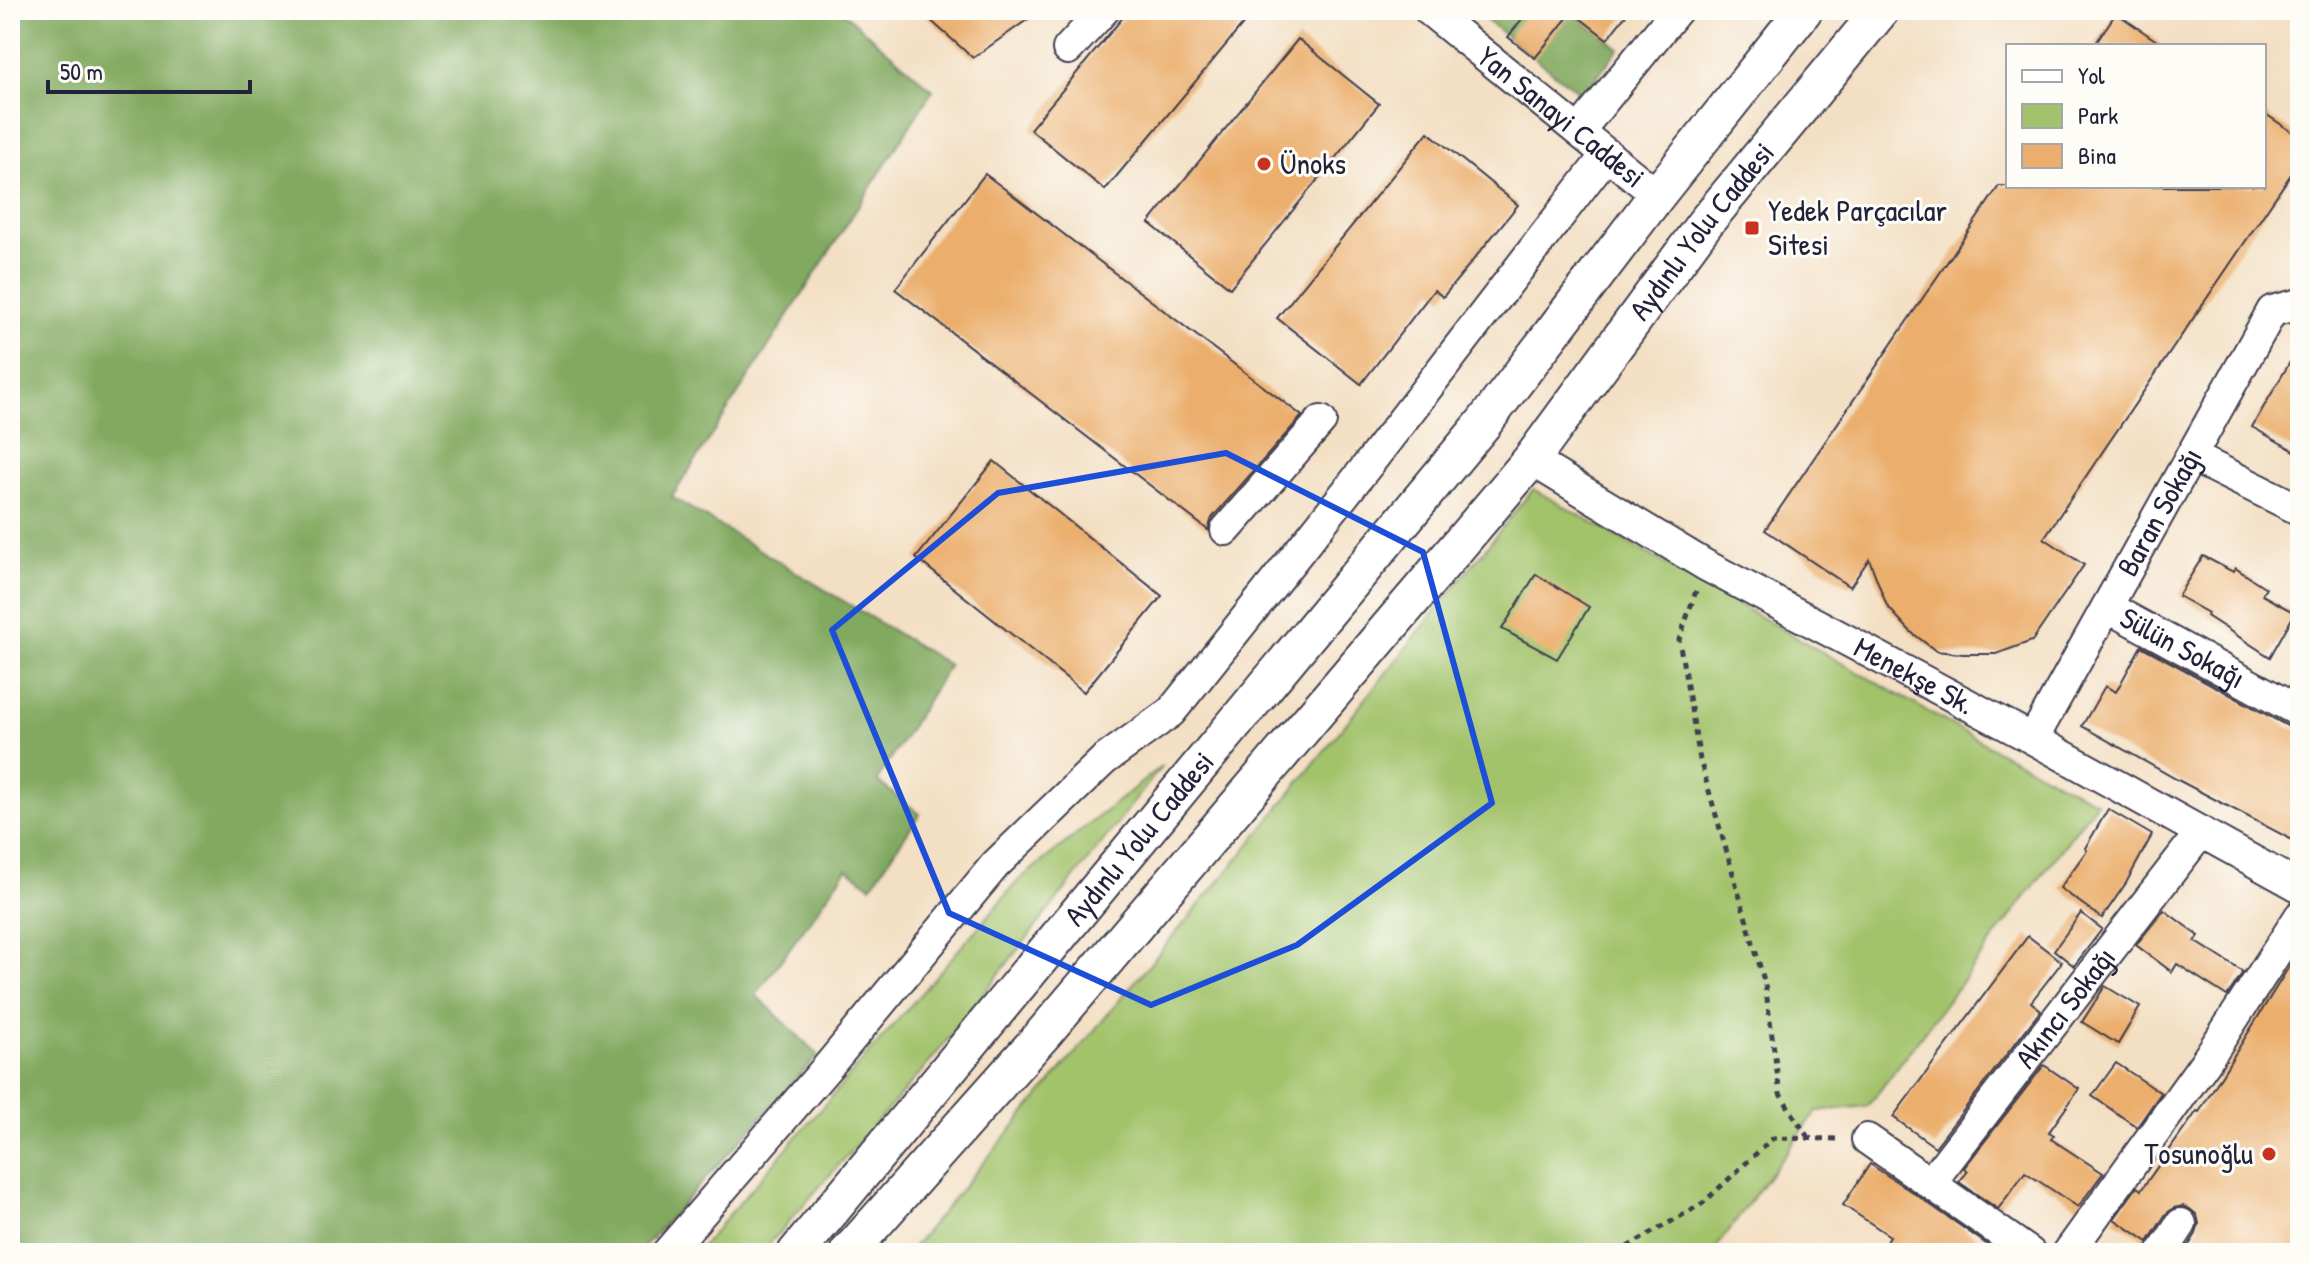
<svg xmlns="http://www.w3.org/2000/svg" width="2310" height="1263" font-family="'Patrick Hand',sans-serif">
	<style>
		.green { fill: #a2c36b; stroke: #627253; stroke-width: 2 }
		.forest { fill: #81a95f; stroke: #52664d; stroke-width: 2 }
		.building { fill: #ebae6c }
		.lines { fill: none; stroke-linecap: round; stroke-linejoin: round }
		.minor-casing { stroke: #413e4f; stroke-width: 34 }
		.major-casing { stroke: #413e4f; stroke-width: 40 }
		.path { stroke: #413e4f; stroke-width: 5; stroke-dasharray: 6 6; stroke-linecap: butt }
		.minor { stroke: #fff; stroke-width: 30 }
		.major { stroke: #fff; stroke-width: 36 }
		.marked { fill: none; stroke: #1d4ed8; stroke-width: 6; stroke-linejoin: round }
		.poi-dot { fill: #c8321e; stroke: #fdfcf7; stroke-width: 3 }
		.labels { text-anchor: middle; stroke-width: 6; stroke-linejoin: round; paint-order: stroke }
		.street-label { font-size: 30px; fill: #22223b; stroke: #fdfcf7 }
		.poi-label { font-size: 30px; fill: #22223b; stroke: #fdfcf7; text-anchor: start }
	</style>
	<rect width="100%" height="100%" fill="#fdfcf7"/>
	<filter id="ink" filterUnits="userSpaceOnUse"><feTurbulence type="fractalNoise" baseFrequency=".0125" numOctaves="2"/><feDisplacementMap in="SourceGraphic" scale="16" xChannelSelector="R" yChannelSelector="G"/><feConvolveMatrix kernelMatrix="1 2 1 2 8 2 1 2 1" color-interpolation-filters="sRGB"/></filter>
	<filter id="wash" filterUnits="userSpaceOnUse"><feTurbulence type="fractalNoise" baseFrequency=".006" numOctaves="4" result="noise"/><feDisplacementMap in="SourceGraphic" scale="32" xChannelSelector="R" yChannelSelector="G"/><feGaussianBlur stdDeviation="1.8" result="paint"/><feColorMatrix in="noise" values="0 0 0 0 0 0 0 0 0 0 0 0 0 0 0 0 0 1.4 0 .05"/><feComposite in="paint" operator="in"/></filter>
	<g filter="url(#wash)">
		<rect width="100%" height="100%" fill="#f3dfc3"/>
		<!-- green -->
		<g class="green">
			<polygon points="1533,489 2005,755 2097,802 1868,1106 1817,1111 1712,1253 908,1253 1237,860"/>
			<polygon points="1162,766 929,1063 761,1253 696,1253 1019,880"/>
		</g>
		<!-- forest -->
		<g class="forest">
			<polygon points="10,10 840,10 933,90 672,497 949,665 877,781 920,814 871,886 847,869 756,995 818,1055 638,1253 10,1253"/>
			<polygon points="1473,10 1569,10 1619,48 1583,95"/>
		</g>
		<g id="blocks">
			<!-- building -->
			<g class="building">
				<polygon points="919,10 1041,10 973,58"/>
				<polygon points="1129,10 1255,10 1105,190 1030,129"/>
				<polygon points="1529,10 1630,10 1607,39 1572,12 1535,58 1508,37"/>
				<polygon points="2116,13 2164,46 2094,46"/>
				<polygon points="1298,39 1379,104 1230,288 1149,223"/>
				<polygon points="2264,113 2300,137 2300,161 2044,538 2084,565 2032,641 1996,654 1963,654 1936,651 1911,632 1887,606 1869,559 1850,587 1765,530 1999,186 2264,186"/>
				<polygon points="1428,132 1518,205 1443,297 1434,290 1361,384 1277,318"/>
				<polygon points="985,174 1302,416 1212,518 1208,530 895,289"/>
				<polygon points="2300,345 2300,454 2252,427"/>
				<polygon points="994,461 1162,596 1084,692 916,558"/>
				<polygon points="2203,556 2233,572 2235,568 2266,588 2262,595 2295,613 2270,657 2207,616 2208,613 2178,596"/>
				<polygon points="1536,574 1589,607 1557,659 1502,629"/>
				<polygon points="2141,646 2291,728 2300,730 2300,844 2176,779 2082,726 2105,686 2116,692"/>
				<polygon points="2108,809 2152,835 2126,883 2102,918 2060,888 2087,850 2085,848"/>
				<polygon points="2164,910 2199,936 2195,941 2243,972 2227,996 2177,964 2172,972 2136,945"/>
				<polygon points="2081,913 2102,929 2074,966 2054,950"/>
				<polygon points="2028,936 2062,962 2031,1002 2041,1010 1935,1147 1893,1117"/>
				<polygon points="2300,949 2300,1253 2184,1253 2196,1234 2199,1224 2197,1215 2190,1209 2183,1206 2174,1208 2166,1214 2148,1242 2114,1219 2137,1187 2141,1190 2197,1111 2199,1112"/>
				<polygon points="2105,986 2140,1007 2118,1044 2082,1022"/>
				<polygon points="2116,1063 2161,1093 2137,1127 2092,1096"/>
				<polygon points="2044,1065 2079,1089 2049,1132 2054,1135 2051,1139 2103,1173 2078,1207 2025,1172 1998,1209 1959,1182 1968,1171 1964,1168"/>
				<polygon points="1870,1164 1915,1194 1999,1253 1880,1253 1890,1236 1843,1205"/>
			</g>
		</g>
	</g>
	<g filter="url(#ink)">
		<use href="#blocks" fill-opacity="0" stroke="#413e4f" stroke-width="2"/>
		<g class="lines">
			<!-- minor casing -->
			<g class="minor-casing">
				<g id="minor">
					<path id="s1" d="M1429,10L1657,195"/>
					<polyline points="1068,49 1104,10"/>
					<polyline points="1579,131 1677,10"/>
					<polyline points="2191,456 2300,510"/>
					<path id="s2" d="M1531,460L1705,565L2033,739L2300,887"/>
					<polyline points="1226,530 1321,421"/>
					<path id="s3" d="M2107,607L2300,712"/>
					<path id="s4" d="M2033,739L2272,311L2300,304"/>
					<polyline points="1867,1139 2030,1253"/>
					<path id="s5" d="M1931,1182L2201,832"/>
					<polyline points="667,1253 830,1064 995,865 1104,760 1171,712 1371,461 1607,154"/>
					<polyline points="2068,1253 2206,1061 2300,916"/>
					<polyline points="2162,1253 2181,1224"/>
				</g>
			</g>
			<!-- major casing -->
			<g class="major-casing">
				<g id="major">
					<path id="s6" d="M796,1253L1483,424L1657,195L1804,10"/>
					<path id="s7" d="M848,1253L1044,1033L1531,460L1705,223L1881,10"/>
				</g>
			</g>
			<!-- path -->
			<g class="path">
				<polyline points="1696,591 1679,640 1700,760 1765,984 1780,1094 1809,1139"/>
				<polyline points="1617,1253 1703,1203 1773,1138 1842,1139"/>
			</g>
			<!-- minor -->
			<use href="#minor" class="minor"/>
			<!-- major -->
			<use href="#major" class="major"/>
		</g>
	</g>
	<!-- marked area -->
	<path class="marked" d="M1226,453L1423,552L1492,803L1297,945L1151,1005L949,913L832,630L998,493Z"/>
	<!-- markers -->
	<g class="poi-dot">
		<circle cx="1264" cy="164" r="8"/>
		<rect x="1744" y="220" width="16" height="16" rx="4"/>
		<circle cx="2269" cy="1154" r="8"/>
	</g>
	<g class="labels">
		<!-- street labels -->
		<g class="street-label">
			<text dy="10" stroke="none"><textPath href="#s1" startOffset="170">Yan Sanayi Caddesi</textPath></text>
			<text dy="10" stroke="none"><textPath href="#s7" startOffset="1332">Aydınlı Yolu Caddesi</textPath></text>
			<text dy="10" stroke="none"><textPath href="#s4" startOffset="260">Baran Sokağı</textPath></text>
			<text dy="10" stroke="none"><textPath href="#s3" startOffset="86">Sülün Sokağı</textPath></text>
			<text dy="10" stroke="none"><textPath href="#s2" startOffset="440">Menekşe Sk.</textPath></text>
			<text dy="10" stroke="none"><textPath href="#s6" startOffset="538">Aydınlı Yolu Caddesi</textPath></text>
			<text dy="10" stroke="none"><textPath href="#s5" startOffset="220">Akıncı Sokağı</textPath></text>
		</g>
		<!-- poi labels -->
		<g class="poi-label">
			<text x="1280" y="174">Ünoks</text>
			<text x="1768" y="221">Yedek Parçacılar<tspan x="1768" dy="34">Sitesi</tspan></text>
			<text x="2253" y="1164" text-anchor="end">Tosunoğlu</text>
		</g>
	</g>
	<!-- margin -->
	<rect width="2310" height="1263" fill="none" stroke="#fdfcf7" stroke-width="40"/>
	<!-- legend -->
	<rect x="2006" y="44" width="260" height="144" fill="#fdfcf7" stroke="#a5a5ac" stroke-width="2"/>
	<rect x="2022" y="70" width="40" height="12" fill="#ffffff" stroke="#a5a5ac" stroke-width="2"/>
	<text x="2078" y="84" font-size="24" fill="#22223b">Yol</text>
	<rect x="2022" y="104" width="40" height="24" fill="#a2c36b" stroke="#a5a5ac" stroke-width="2"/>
	<text x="2078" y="124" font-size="24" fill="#22223b">Park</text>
	<rect x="2022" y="144" width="40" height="24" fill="#ebae6c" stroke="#a5a5ac" stroke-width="2"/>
	<text x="2078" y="164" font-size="24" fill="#22223b">Bina</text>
	<!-- scale -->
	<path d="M48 80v12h202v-12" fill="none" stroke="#22223b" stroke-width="4"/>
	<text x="60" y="80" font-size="24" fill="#22223b" stroke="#fdfcf7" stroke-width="6" paint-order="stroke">50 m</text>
</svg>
